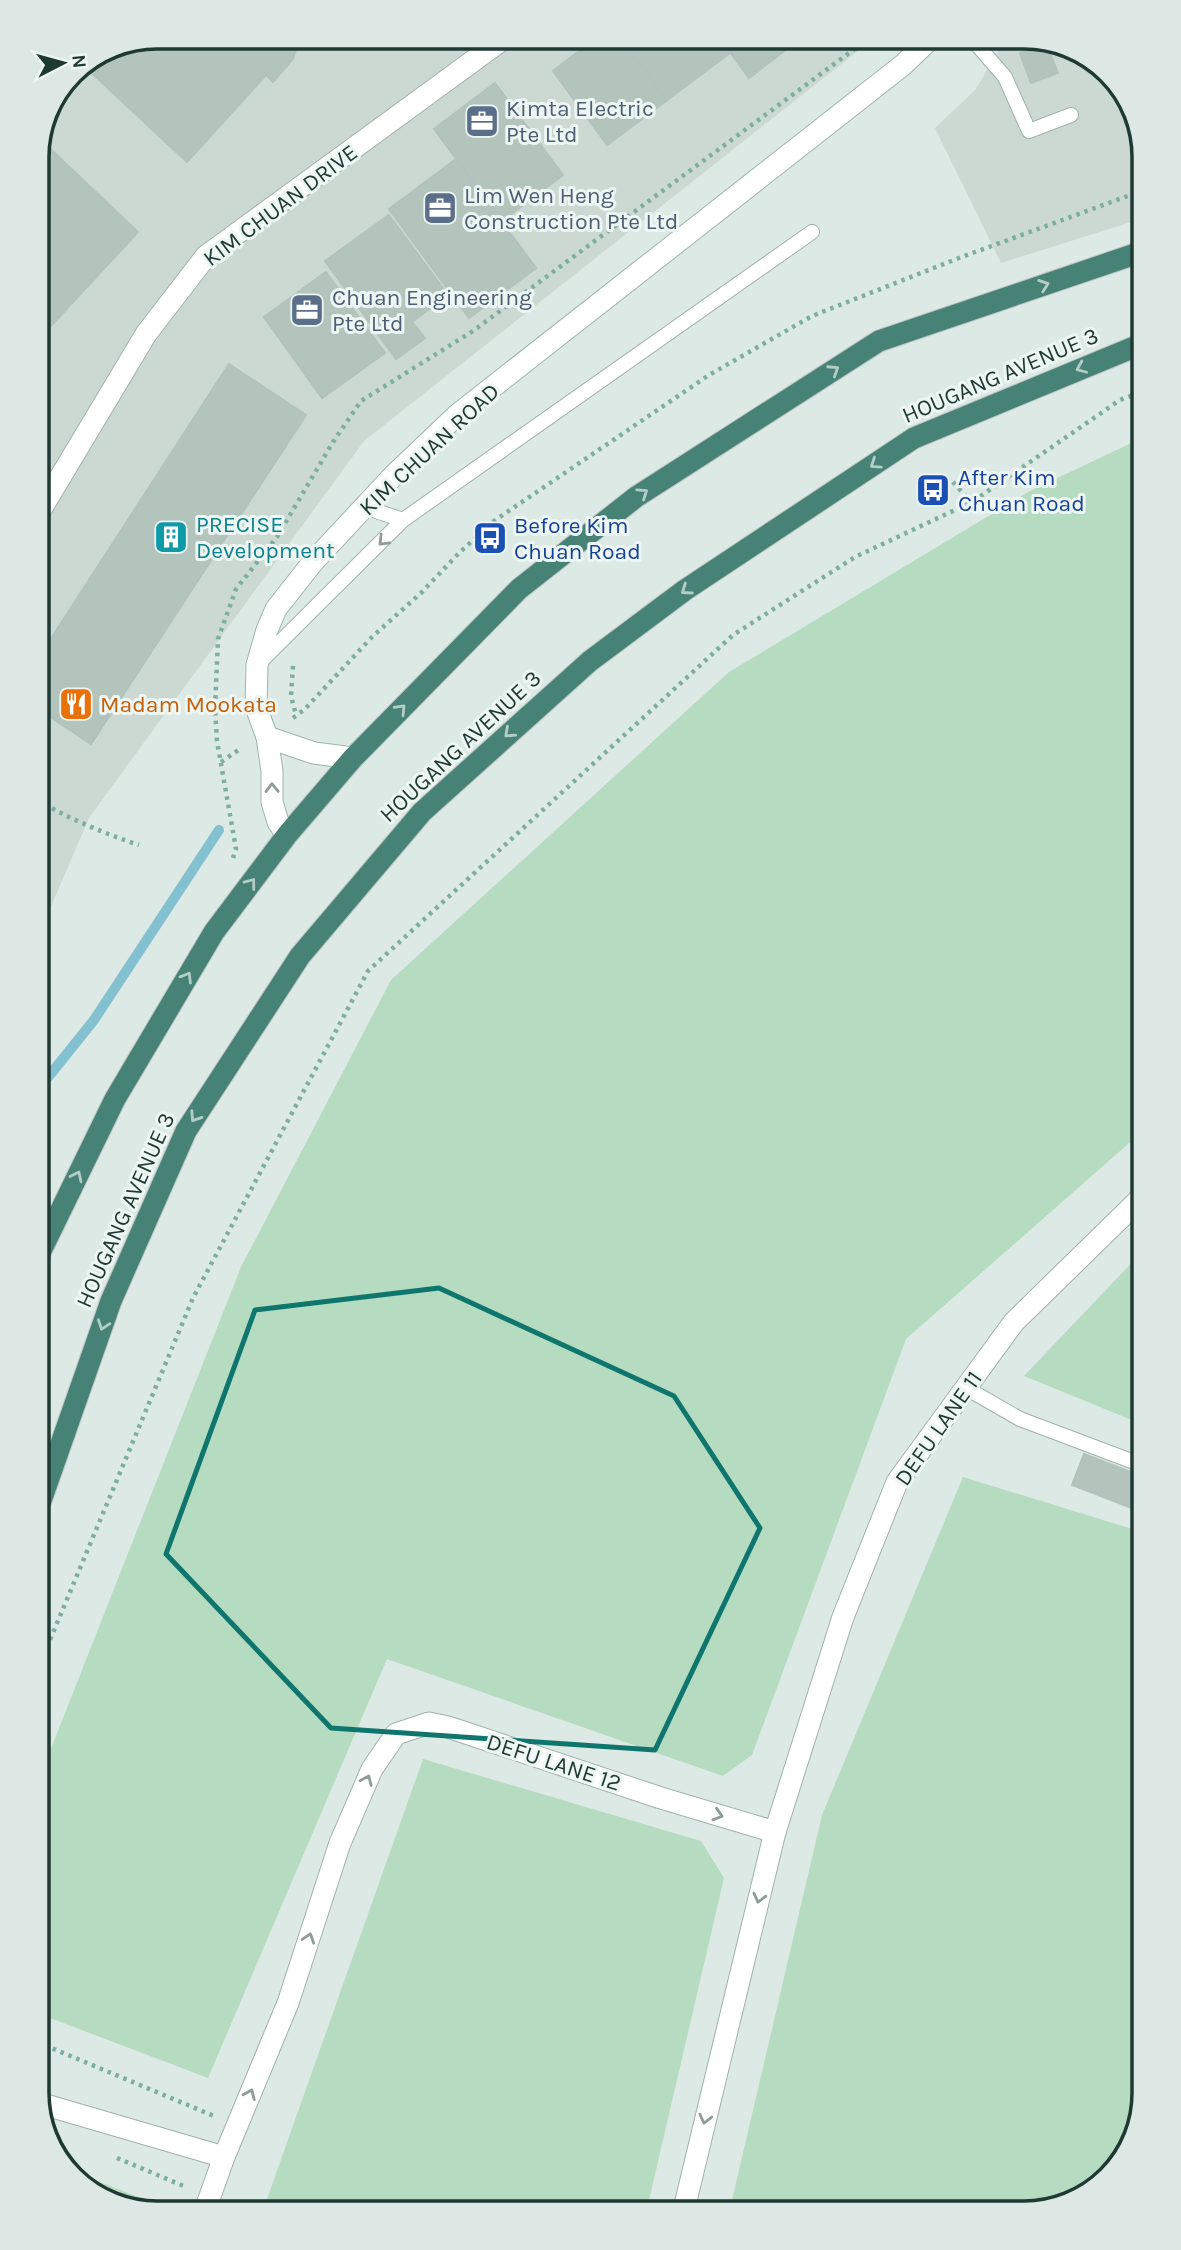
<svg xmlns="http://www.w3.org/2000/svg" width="1181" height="2250" font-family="Karla,sans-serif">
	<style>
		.built { fill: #ccd9d3 }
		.green { fill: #b5dbc1 }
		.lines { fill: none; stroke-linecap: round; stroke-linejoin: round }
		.stream { stroke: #84c1d0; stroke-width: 10 }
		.building { fill: #b3c4bd; stroke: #b0c3bc; stroke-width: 2 }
		.service-casing { stroke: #a0b1ab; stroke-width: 16 }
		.minor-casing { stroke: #a0b1ab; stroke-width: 23 }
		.secondary-casing { stroke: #9cb5ad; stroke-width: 23 }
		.trunk-casing { stroke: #bcc4c2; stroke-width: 23 }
		.path { stroke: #7daea0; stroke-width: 4.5; stroke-dasharray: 3.5 5; stroke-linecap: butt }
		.service { stroke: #fff; stroke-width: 14 }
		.minor { stroke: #fff; stroke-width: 21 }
		.secondary { stroke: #fff; stroke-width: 21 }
		.trunk { stroke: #468276; stroke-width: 21 }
		.oneway { stroke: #b3cdc7 }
		.oneway2 { stroke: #8f9c99 }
		.marked { fill: none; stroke: #0f766e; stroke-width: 5; stroke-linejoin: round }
		.labels { text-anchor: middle; stroke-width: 6; stroke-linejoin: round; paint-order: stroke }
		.service-label { font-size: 23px; fill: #4e5e75; stroke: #edf6f2; text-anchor: start }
		.street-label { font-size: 23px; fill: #1f3933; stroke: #edf6f2 }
		.transit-label { font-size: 23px; fill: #164399; stroke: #edf6f2; text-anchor: start }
		.culture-label { font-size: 23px; fill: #0d838f; stroke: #edf6f2; text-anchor: start }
		.food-label { font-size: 23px; fill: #c56008; stroke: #edf6f2; text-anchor: start }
		.rim { fill: none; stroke: #1f3933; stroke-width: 3.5 }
	</style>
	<rect width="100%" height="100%" fill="#dde9e4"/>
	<!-- built -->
	<g class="built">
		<polygon points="1007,37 1032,37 1091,57 1135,111 1144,157 1144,218 1001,263 935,128 975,90"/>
		<polygon points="873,39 364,441 89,818 37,939 37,150 72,72 112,46"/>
	</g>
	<!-- green -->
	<g class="green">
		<polygon points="1144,437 1144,1130 906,1339 752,1755 723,1776 387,1659 208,2078 37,2013 37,1784 241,1267 391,980 729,672 1030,491"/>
		<polygon points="1144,1250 1144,1425 1024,1376"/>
		<polygon points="963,1477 1142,1532 1144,1526 1144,2093 1124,2159 1070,2204 1024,2213 729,2213 822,1815"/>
		<polygon points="423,1759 701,1841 724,1878 646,2213 262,2213"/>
		<polygon points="72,2171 164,2207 162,2213 150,2213 90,2193"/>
	</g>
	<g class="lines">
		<!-- stream -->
		<polyline class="stream" points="37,1091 94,1020 219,830"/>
	</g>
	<!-- building -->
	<g class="building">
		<polygon points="800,39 749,78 721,40"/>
		<polygon points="721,40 731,52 667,100 623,41"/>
		<polygon points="592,41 623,41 667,100 607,145 553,71"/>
		<polygon points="1045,42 1058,73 1031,83 1020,53"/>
		<polygon points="298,44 293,59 273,82 266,75 187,162 83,65 112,46"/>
		<polygon points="1088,56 1091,57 1103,72 1096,75"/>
		<polygon points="495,83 563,175 502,221 434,129"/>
		<polygon points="41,140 138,232 37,341 37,150"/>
		<polygon points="456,159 536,268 469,318 389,209"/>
		<polygon points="389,215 448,295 412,322 425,338 396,359 325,261"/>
		<polygon points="326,272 385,353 322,398 264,317"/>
		<polygon points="229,364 306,415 91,744 37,708 37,660"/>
		<polygon points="1084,1454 1144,1477 1134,1509 1072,1485"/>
	</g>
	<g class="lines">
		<!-- service casing -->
		<g class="service-casing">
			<g id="service">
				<polyline points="971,38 1005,77 1029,131 1071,115"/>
				<polyline points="403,520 812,232"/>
				<polyline points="258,664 403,520 376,511 368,504"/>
				<polyline points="966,1388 1020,1419 1142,1465"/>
			</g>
		</g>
		<!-- minor casing -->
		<g class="minor-casing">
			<g id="minor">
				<polyline points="37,516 146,334 206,256 499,42"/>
				<polyline points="39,2103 224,2157"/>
				<polyline points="204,2213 224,2157 288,2003 340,1843 372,1769 396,1734 429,1723 448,1727 661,1798 775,1832"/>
				<polyline points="683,2213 775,1832 843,1617 897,1482 1014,1322 1144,1195"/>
			</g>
		</g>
		<!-- secondary casing -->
		<g class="secondary-casing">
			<g id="secondary">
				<polyline points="267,737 314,753 353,758"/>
				<polyline points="287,835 278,822 272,802 272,771 267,737 256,707 257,665 267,630 276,609 313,562 394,475 457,415 903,65 931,38"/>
			</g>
		</g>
		<!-- trunk casing -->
		<g class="trunk-casing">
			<g id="trunk">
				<polyline points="37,1259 115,1099 214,932 287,835 353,758 519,589 636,497 879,341 1144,251"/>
				<polyline points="37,1512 111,1301 186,1131 300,956 422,812 590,661 685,590 914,438 1144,343"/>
			</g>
		</g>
		<!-- path -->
		<g class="path">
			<polyline points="953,482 971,502"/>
			<polyline points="293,666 291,696 296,715"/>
			<polyline points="293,718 305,709 372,637 421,593 459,553 494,521 709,375 812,316 959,258 1144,190"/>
			<polyline points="221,762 240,749"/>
			<path d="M37,800C70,819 103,833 139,845"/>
			<polyline points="233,858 236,849 217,741 215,709 218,639 236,589 277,537 333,442 361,401 473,331 868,39"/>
			<polyline points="37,1671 193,1298 368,971 733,635 855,557 972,502 1120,400 1144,391"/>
			<polyline points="37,2042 214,2116"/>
			<polyline points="117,2158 186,2187"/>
		</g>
		<!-- service -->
		<use href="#service" class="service"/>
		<!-- minor -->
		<use href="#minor" class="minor"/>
		<!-- secondary -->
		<use href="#secondary" class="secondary"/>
		<!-- trunk -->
		<use href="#trunk" class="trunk"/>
	</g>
	<!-- one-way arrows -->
	<defs><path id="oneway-chevron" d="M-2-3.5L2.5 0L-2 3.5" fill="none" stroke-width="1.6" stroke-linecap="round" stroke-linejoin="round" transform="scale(1.75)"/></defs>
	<g class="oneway">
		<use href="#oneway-chevron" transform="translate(1044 285) rotate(-19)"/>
		<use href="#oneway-chevron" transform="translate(1081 368) rotate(157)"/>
		<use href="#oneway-chevron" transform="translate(834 370) rotate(-33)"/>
		<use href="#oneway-chevron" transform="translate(875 464) rotate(146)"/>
		<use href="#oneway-chevron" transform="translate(643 493) rotate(-34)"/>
		<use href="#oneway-chevron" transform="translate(686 590) rotate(145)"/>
		<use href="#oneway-chevron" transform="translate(401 709) rotate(-46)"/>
		<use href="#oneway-chevron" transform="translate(509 733) rotate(138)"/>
		<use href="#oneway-chevron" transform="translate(251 883) rotate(-53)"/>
		<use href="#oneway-chevron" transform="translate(187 977) rotate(-59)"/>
		<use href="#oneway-chevron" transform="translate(195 1117) rotate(123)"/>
		<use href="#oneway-chevron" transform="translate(77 1176) rotate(-64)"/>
		<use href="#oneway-chevron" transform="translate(103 1325) rotate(109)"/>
	</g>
	<g class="oneway2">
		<use href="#oneway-chevron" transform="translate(383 541) rotate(135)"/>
		<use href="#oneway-chevron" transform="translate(272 788) rotate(-91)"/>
		<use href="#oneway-chevron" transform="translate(367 1780) rotate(-66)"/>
		<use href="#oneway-chevron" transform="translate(718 1815) rotate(17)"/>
		<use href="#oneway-chevron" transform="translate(759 1898) rotate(104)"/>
		<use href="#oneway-chevron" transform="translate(309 1938) rotate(-72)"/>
		<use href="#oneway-chevron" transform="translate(250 2094) rotate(-67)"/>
		<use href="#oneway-chevron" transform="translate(705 2119) rotate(104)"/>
	</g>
	<!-- marked area -->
	<path class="marked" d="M439,1288L674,1396L760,1528L655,1750L331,1728L166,1554L255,1310Z"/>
	<!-- icons -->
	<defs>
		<g id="office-square" transform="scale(1.75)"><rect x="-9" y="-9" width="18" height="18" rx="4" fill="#5c6f8a" stroke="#edf6f2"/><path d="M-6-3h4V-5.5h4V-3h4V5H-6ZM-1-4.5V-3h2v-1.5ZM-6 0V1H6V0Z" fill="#fff"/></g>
		<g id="bus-square" transform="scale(1.75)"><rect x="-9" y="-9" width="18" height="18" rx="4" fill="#1a4fb4" stroke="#edf6f2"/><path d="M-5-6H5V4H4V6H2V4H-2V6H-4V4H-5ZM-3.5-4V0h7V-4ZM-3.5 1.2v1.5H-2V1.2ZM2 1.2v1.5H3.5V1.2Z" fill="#fff"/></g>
		<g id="building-square" transform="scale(1.75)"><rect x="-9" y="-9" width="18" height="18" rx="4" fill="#0f9aa8" stroke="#edf6f2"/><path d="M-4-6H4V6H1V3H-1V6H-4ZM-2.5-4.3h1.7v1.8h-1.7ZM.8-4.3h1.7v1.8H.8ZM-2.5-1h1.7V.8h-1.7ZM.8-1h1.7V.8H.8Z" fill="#fff"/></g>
		<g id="restaurant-square" transform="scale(1.75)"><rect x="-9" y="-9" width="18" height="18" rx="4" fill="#e8710a" stroke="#edf6f2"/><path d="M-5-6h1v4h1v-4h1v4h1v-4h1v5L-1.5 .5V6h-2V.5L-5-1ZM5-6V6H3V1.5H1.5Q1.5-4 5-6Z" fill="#fff"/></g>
	</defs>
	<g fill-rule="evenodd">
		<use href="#office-square" x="482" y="121"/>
		<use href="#office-square" x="440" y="208"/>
		<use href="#office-square" x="307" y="310"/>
		<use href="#bus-square" x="933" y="490"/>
		<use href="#building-square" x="171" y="537"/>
		<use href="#bus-square" x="490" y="538"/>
		<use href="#restaurant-square" x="76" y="704"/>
	</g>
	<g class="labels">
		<!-- service labels -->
		<g class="service-label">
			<text x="506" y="116">Kimta Electric<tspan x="506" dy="26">Pte Ltd</tspan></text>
			<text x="464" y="203">Lim Wen Heng<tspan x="464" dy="26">Construction Pte Ltd</tspan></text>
			<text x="332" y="305">Chuan Engineering<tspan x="332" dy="26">Pte Ltd</tspan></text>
		</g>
		<!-- street labels -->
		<g class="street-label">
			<text transform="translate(280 205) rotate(-37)" y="8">KIM CHUAN DRIVE</text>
			<text transform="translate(1000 375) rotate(-23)" y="8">HOUGANG AVENUE 3</text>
			<text transform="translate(429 449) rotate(-43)" y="8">KIM CHUAN ROAD</text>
			<text transform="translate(460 746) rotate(-43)" y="8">HOUGANG AVENUE 3</text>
			<text transform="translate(125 1210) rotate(-66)" y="8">HOUGANG AVENUE 3</text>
			<text transform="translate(938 1428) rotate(-55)" y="8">DEFU LANE 11</text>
			<text transform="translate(554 1762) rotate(18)" y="8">DEFU LANE 12</text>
		</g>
		<!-- transit labels -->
		<g class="transit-label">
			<text x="958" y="485">After Kim<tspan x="958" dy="26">Chuan Road</tspan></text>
			<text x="514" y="533">Before Kim<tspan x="514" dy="26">Chuan Road</tspan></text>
		</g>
		<!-- culture labels -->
		<g class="culture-label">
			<text x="196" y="532">PRECISE<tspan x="196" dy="26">Development</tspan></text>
		</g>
		<!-- food labels -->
		<g class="food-label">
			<text x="100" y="712">Madam Mookata</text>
		</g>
	</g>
	<!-- crop -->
	<path d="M0 0H1181V2250H0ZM157 49H1024A108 108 0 0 1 1132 157V2093A108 108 0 0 1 1024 2201H157A108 108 0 0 1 49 2093V157A108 108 0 0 1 157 49Z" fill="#dde7e3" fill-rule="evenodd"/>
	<path class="rim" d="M157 49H1024A108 108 0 0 1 1132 157V2093A108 108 0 0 1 1024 2201H157A108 108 0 0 1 49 2093V157A108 108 0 0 1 157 49Z"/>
	<!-- north arrow -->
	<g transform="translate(63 63) rotate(84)" stroke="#edf6f2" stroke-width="5" paint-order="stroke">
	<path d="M0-5L12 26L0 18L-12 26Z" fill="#1f3933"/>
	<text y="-10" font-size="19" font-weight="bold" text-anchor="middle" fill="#1f3933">N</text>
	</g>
</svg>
